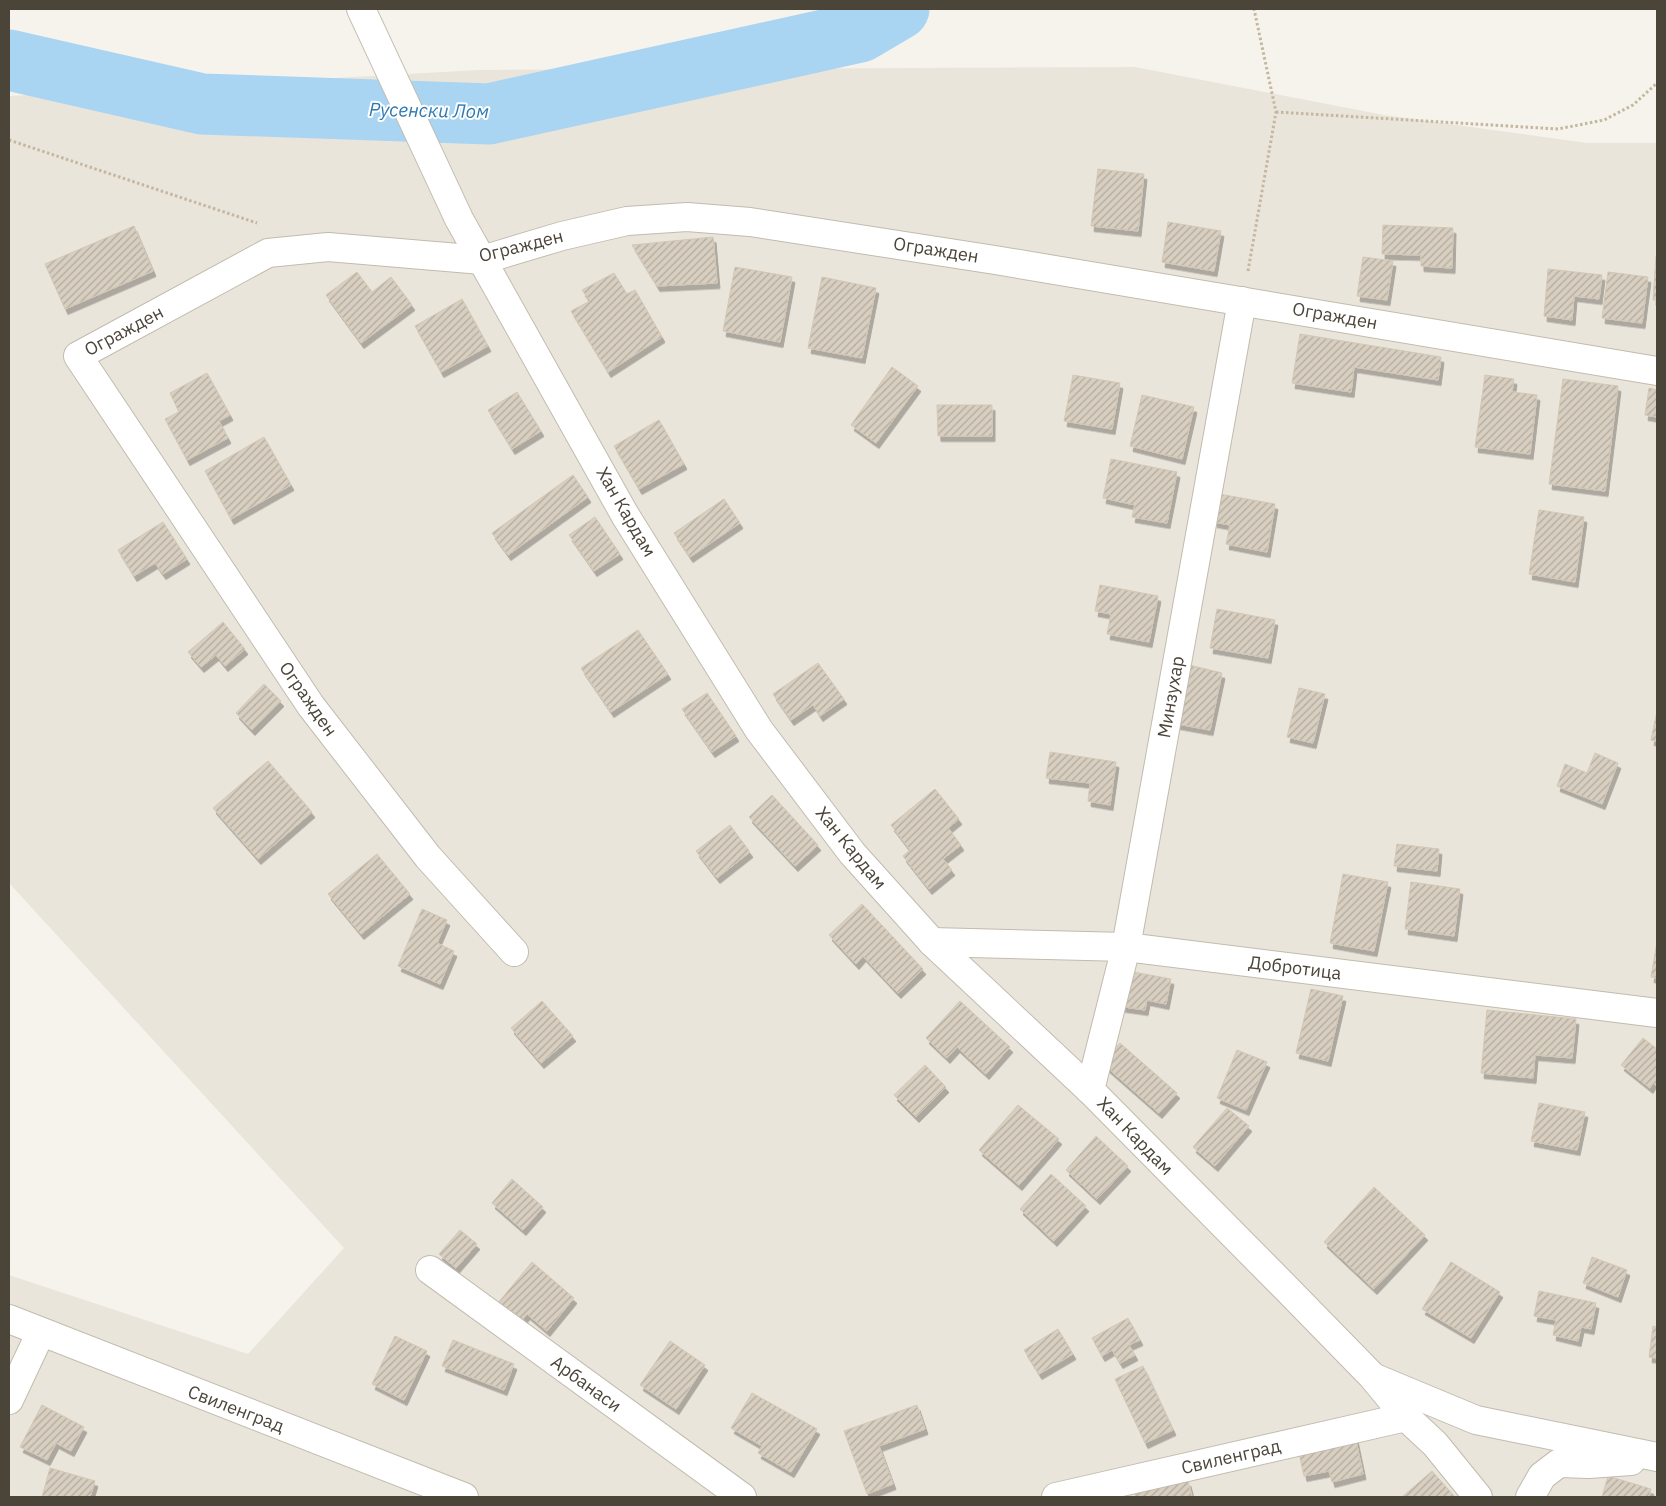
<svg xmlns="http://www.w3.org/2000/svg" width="1666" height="1506" font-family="'IBM Plex Sans',sans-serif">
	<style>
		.residential { fill: #eae5da }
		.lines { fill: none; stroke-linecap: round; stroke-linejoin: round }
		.river { stroke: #a9d4f2; stroke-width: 61 }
		.building { fill: url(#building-hatch); stroke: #d3c7b4; filter: url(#shadow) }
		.minor-casing { stroke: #c2bbae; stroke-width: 30 }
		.path { stroke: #c4b79f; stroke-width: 3; stroke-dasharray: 2.5 2.5; stroke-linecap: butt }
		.minor { stroke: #fff; stroke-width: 28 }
		.labels { text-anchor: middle; stroke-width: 4; stroke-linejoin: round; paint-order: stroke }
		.street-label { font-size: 18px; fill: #4b4439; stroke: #fff }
		.water-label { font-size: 19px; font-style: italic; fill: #2e7ab2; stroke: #fff }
	</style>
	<defs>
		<pattern id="building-hatch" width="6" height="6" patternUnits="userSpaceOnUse" patternTransform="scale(1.25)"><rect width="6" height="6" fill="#d8cfc1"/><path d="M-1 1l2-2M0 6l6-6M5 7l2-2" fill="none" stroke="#b1aa9e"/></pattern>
		<filter id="shadow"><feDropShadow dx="3" dy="5.5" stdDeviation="0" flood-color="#0004"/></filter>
	</defs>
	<rect width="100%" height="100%" fill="#f6f3ec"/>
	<!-- residential -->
	<polygon class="residential" points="1135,67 1384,115 1587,143 1657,143 1657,1497 9,1497 9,1275 248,1354 344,1248 9,883 9,96 479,70"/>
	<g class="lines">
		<!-- river -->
		<polyline class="river" points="9,60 202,104 489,114 860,32 899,9"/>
	</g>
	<!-- building -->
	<g class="building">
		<polygon points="1098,169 1144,174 1138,231 1091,226"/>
		<polygon points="1168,222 1221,231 1214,271 1162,262"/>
		<polygon points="1383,225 1453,228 1452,268 1421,266 1421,255 1382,254"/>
		<polygon points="134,226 153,271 65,309 45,264"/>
		<polygon points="713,237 717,283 657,286 632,245"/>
		<polygon points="1656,256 1657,257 1657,300 1653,300"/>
		<polygon points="1363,257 1393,261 1387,300 1357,296"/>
		<polygon points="735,267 792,277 780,342 723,331"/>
		<polygon points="1548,269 1602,275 1599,299 1574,296 1572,320 1544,316"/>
		<polygon points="357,272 372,292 391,277 412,305 361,343 326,295"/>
		<polygon points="1608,272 1648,277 1642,323 1602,318"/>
		<polygon points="614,273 627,294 635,290 662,337 608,372 571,311 590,301 582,290"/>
		<polygon points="822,277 876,288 862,358 808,348"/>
		<polygon points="462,299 488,346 441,372 415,326"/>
		<polygon points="1300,334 1441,357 1438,380 1354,367 1351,392 1292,383"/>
		<polygon points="892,367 918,386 876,443 851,425"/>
		<polygon points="207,373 230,415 219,421 228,438 187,460 165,419 179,412 170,393"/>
		<polygon points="1073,375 1120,383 1112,429 1064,421"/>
		<polygon points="1485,375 1514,379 1512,392 1537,395 1530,454 1475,447"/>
		<polygon points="1563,379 1618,386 1605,491 1549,484"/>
		<polygon points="1649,388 1657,390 1657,417 1645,415"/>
		<polygon points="517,392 541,431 512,449 488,410"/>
		<polygon points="1142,395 1194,407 1182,459 1130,446"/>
		<polygon points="937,405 992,405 992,436 938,436"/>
		<polygon points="659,420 684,464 639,489 614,446"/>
		<polygon points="264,437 291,485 231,519 205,471"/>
		<polygon points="1111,459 1177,472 1167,523 1132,517 1135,505 1103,498"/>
		<polygon points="573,475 588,497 508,555 492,533"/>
		<polygon points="1219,494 1275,504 1267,552 1226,544 1230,525 1214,522"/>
		<polygon points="724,499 740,523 690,557 674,533"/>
		<polygon points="1539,510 1584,517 1575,582 1529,574"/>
		<polygon points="595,517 620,554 594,571 569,535"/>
		<polygon points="163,522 187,559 163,574 155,563 134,576 118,550"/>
		<polygon points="1100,585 1158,596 1149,642 1107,634 1111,614 1095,611"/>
		<polygon points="1217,609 1275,620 1268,658 1210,648"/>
		<polygon points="223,622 245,649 225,666 216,655 201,667 188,652"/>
		<polygon points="638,630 668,674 611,712 581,668"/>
		<polygon points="818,663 844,699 820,716 813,705 791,720 773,694"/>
		<polygon points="1185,664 1222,673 1210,730 1172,723"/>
		<polygon points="264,684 281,701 252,730 236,713"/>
		<polygon points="1299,688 1325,694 1313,743 1287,737"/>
		<polygon points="707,693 736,736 712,752 682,709"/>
		<polygon points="1657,711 1657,741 1651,740"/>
		<polygon points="1050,752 1116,762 1110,805 1088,801 1090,783 1046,778"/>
		<polygon points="1595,753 1618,763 1602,804 1557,786 1565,764 1587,773"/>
		<polygon points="268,761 312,812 258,859 213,808"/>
		<polygon points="935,789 959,819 948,828 961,845 943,859 952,870 929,889 903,856 910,850 891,825"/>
		<polygon points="772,795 818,845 795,866 749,817"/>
		<polygon points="730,825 750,852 717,878 696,851"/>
		<polygon points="1397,844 1439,849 1437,871 1394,866"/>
		<polygon points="377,854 410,894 361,934 328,894"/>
		<polygon points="1343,874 1388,882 1374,951 1330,943"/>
		<polygon points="1411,882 1460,889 1454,936 1405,929"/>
		<polygon points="862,904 923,969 898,993 863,956 856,964 829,935"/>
		<polygon points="422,909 447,920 437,943 454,951 440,984 398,966"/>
		<polygon points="1657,942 1657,978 1651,977"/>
		<polygon points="1123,970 1171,979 1166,1004 1147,1000 1145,1010 1117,1006"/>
		<polygon points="1311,989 1343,996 1328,1061 1296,1053"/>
		<polygon points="542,1001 573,1036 541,1063 511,1028"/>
		<polygon points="960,1001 1010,1047 986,1074 957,1047 947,1058 926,1038"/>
		<polygon points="1487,1010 1576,1019 1572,1058 1535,1055 1533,1078 1481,1073"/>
		<polygon points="1643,1038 1657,1049 1657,1086 1653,1083 1650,1088 1621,1065"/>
		<polygon points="1120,1043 1177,1093 1159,1113 1102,1063"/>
		<polygon points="1237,1050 1267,1062 1246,1110 1217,1098"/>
		<polygon points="925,1065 946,1087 916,1117 894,1095"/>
		<polygon points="1539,1103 1585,1112 1577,1150 1531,1141"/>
		<polygon points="1018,1105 1059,1139 1019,1185 979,1150"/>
		<polygon points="1227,1108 1249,1126 1215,1166 1193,1147"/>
		<polygon points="1096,1136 1128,1166 1097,1199 1066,1170"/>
		<polygon points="1051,1174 1086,1206 1054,1241 1020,1209"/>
		<polygon points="512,1179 543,1207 523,1230 492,1203"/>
		<polygon points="1374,1187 1425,1235 1374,1289 1324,1242"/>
		<polygon points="460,1230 477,1244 456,1268 439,1254"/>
		<polygon points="1592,1257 1627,1270 1618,1297 1583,1283"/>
		<polygon points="532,1262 574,1298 547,1331 527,1314 516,1328 493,1309"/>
		<polygon points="1451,1262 1500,1292 1471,1338 1422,1309"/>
		<polygon points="1539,1291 1596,1303 1591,1329 1581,1327 1578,1341 1553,1335 1556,1320 1534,1316"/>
		<polygon points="1128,1318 1140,1340 1129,1345 1135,1355 1120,1363 1112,1350 1102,1356 1092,1338"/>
		<polygon points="1653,1326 1657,1327 1657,1358 1649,1357"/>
		<polygon points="1058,1329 1073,1354 1039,1374 1024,1350"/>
		<polygon points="395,1336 427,1351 404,1400 372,1384"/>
		<polygon points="453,1340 514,1364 504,1390 442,1366"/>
		<polygon points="670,1341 705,1365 676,1409 640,1385"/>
		<polygon points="1143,1366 1173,1430 1145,1443 1115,1379"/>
		<polygon points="752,1393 817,1429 791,1472 758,1453 762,1446 731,1428"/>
		<polygon points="42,1405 84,1427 71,1451 56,1443 47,1460 20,1447"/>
		<polygon points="917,1405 925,1429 879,1446 893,1484 867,1494 844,1431"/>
		<polygon points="1355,1436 1363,1474 1332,1482 1329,1471 1304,1476 1298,1449"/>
		<polygon points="50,1468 95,1481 90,1497 42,1497"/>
		<polygon points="1432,1471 1455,1497 1402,1497"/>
		<polygon points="1608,1476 1651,1489 1649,1497 1602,1497"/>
		<polygon points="1188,1481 1192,1497 1136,1497 1135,1493"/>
	</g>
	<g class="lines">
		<!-- minor casing -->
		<g class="minor-casing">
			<g id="minor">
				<polyline points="361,9 459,219 625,515 759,730 852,853 932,942 1090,1090 1286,1288 1372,1376 1406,1417 1435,1444 1478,1497"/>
				<polyline points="932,942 1126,947 1657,1013"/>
				<polyline points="514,952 428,857 311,706 78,356 268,253 328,247 482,260 562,236 627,221 687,217 750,222 995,260 1657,371"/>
				<polyline points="1090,1090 1126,947 1242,301"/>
				<polyline points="430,1270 742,1497"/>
				<polyline points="9,1319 464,1497"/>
				<polyline points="1375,1378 1476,1420 1657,1457"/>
				<polyline points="9,1400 41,1332"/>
				<polyline points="1056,1497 1406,1417"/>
				<polyline points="1530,1497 1542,1476 1559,1463 1589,1464 1631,1461"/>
			</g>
		</g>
		<!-- path -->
		<g class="path">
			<polyline points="1276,112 1558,129 1604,120 1633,105 1657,83"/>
			<polyline points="9,140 257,223"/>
			<polyline points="1248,271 1276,112 1254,9"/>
		</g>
		<!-- minor -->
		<use href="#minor" class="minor"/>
	</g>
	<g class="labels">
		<!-- street labels -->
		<g class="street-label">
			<text transform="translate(521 246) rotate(-14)" y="6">Огражден</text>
			<text transform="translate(936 250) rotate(9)" y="6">Огражден</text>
			<text transform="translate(1335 316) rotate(10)" y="6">Огражден</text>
			<text transform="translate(124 331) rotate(-28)" y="6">Огражден</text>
			<text transform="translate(626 512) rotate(60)" y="6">Хан Кардам</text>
			<text transform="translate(1171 697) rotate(-80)" y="6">Минзухар</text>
			<text transform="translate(308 699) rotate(55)" y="6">Огражден</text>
			<text transform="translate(851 848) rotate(51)" y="6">Хан Кардам</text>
			<text transform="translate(1295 968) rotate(7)" y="6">Добротица</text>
			<text transform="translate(1135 1136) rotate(46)" y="6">Хан Кардам</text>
			<text transform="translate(586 1384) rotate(36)" y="6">Арбанаси</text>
			<text transform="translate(236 1409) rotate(21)" y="6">Свиленград</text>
			<text transform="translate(1231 1457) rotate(-13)" y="6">Свиленград</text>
		</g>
		<!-- water labels -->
		<g class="water-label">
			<text transform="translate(429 110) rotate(1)" y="7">Русенски Лом</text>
		</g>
	</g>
	<!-- border -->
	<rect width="1666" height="1506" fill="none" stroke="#4b4439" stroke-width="20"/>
</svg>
